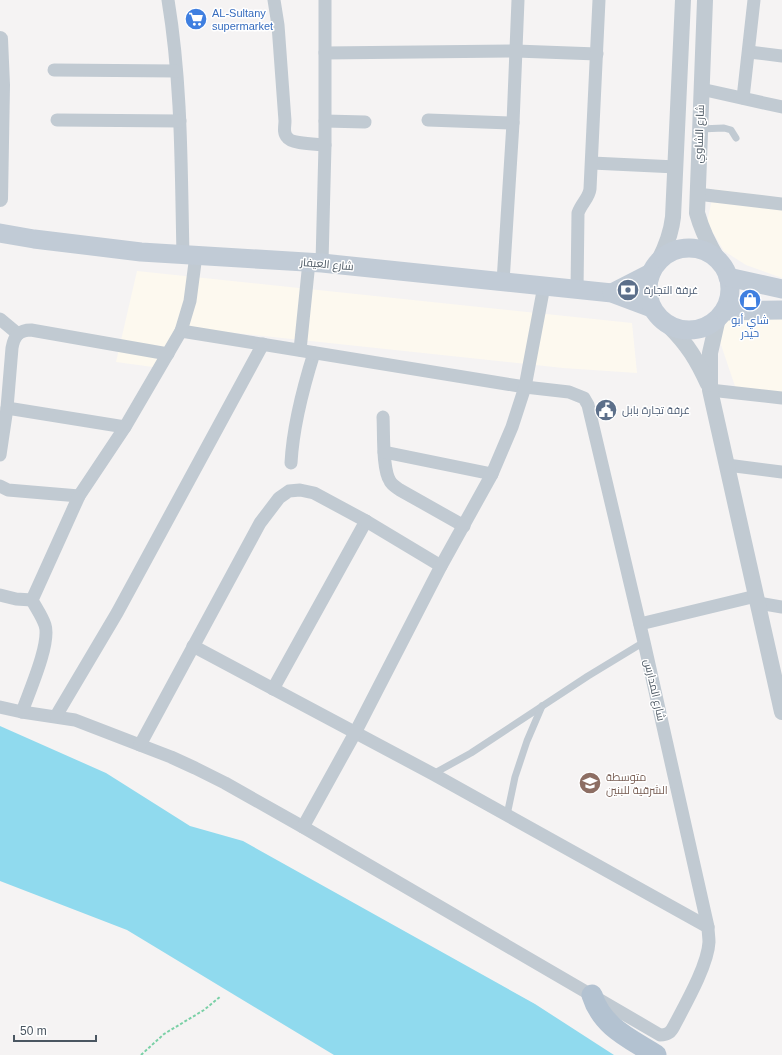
<svg xmlns="http://www.w3.org/2000/svg" width="782" height="1055" font-family="Arial,Cairo,sans-serif">
	<style>
		.commercial { fill: #fdf9ef }
		.water { fill: #90daee }
		.lines { fill: none; stroke-linecap: round; stroke-linejoin: round }
		.path { stroke: #7ad0a6; stroke-width: 2; stroke-dasharray: 3 2; stroke-linecap: butt }
		.service { stroke: #c1cad2; stroke-width: 7 }
		.minor { stroke: #c1cad2; stroke-width: 13 }
		.tertiary { stroke: #c1cad2; stroke-width: 16 }
		.secondary { stroke: #c1cbd6; stroke-width: 19 }
		.primary { stroke: #b3c2d1; stroke-width: 21 }
		.labels { text-anchor: middle; stroke-width: 3; stroke-linejoin: round; paint-order: stroke }
		.shop-label { font-size: 11px; fill: #366cbe; stroke: #fff; text-anchor: start }
		.street-label { font-size: 11px; fill: #4a5661; stroke: #fff }
		.service-label { font-size: 11px; fill: #4e5e75; stroke: #fff; text-anchor: start }
		.education-label { font-size: 11px; fill: #785e54; stroke: #fff; text-anchor: start }
	</style>
	<rect width="100%" height="100%" fill="#f5f3f3"/>
	<!-- commercial -->
	<g class="commercial">
		<polygon points="714,189 782,198 782,278 746,265 724,251 707,223"/>
		<polygon points="137,271 632,323 637,373 563,368 180,327 153,367 116,362"/>
		<polygon points="723,310 782,316 782,395 736,389 719,339"/>
	</g>
	<!-- water -->
	<polygon class="water" points="0,726 106,773 190,826 243,841 535,1004 614,1055 334,1055 127,930 0,881"/>
	<g class="lines">
		<!-- path -->
		<polyline class="path" points="141,1055 164,1034 204,1010 221,996"/>
		<!-- service -->
		<g class="service">
			<polyline points="700,129 724,128 731,130 736,138"/>
			<polyline points="433,774 471,753 588,676 644,642"/>
			<polyline points="507,815 515,777 527,741 542,706"/>
		</g>
		<!-- minor -->
		<g class="minor">
			<path d="M168,0C182,84 181,170 183,255"/>
			<path d="M274,0L278,25L285,121C285,126 283,133 287,137C291,144 316,144 325,145"/>
			<polyline points="749,52 782,56"/>
			<polyline points="325,53 516,51 597,54"/>
			<polyline points="54,70 176,71"/>
			<polyline points="701,89 782,107"/>
			<polyline points="743,98 754,0"/>
			<polyline points="57,120 180,121"/>
			<polyline points="428,120 513,123"/>
			<polyline points="325,121 365,122"/>
			<polyline points="592,163 676,167"/>
			<polyline points="697,194 782,204"/>
			<polyline points="322,263 325,145 325,0"/>
			<polyline points="503,282 513,123 518,0"/>
			<path d="M577,290L578,213C581,204 589,198 590,189L599,0"/>
			<polyline points="0,319 18,334"/>
			<polyline points="300,350 309,262"/>
			<polyline points="710,390 782,398"/>
			<polyline points="7,408 125,427"/>
			<path d="M383,417C384,433 382,469 390,481C392,485 396,487 400,490L464,526"/>
			<polyline points="384,452 492,474"/>
			<path d="M0,455L7,408L12,348C14,336 19,330 31,330L168,354"/>
			<path d="M291,463C293,425 303,388 314,353"/>
			<polyline points="727,465 782,472"/>
			<polyline points="0,486 8,490 79,496"/>
			<polyline points="0,595 16,599 32,600"/>
			<polyline points="758,603 782,607"/>
			<polyline points="640,624 756,596"/>
			<polyline points="193,646 433,774 708,927"/>
			<polyline points="273,689 366,521"/>
			<path d="M0,707L22,712L75,720L171,757L195,768L225,783L303,827L660,1035C668,1035 671,1032 674,1026C685,1005 708,965 709,942C709,937 708,932 708,927L644,642L588,405L584,398L569,392L525,387L181,331"/>
			<path d="M22,712C29,692 51,643 45,625C42,616 36,608 32,600L79,496L125,427L181,331L190,301L196,255"/>
			<polyline points="56,716 117,613 263,344"/>
			<polyline points="140,745 260,523 279,498 289,491 300,490 314,493 366,521 441,566"/>
			<polyline points="303,827 355,733 441,566 492,474 512,427 525,387 544,286"/>
		</g>
		<!-- tertiary -->
		<g class="tertiary">
			<path d="M705,0L697,213C702,231 710,247 720,263"/>
			<polyline points="0,39 2,85 0,199"/>
			<path d="M658,262C666,247 671,234 673,217L683,0"/>
			<polyline points="718,318 710,353 710,390 782,712"/>
			<path d="M669,326C688,345 697,360 708,384"/>
		</g>
		<!-- secondary -->
		<g class="secondary">
			<polyline points="0,233 34,239 141,252 322,263 612,293 652,308"/>
			<circle cx="689" cy="289" r="41"/>
			<polyline points="728,277 782,289"/>
			<polyline points="612,293 651,273"/>
			<polyline points="724,311 782,310"/>
		</g>
		<!-- primary -->
		<path class="primary" d="M592,995C602,1027 629,1038 656,1055"/>
	</g>
	<!-- icons -->
	<defs>
		<g id="supermarket-disc" transform="scale(1.15)"><circle r="9.5" fill="#3f7fe0" stroke="#fff"/><path d="M-6-5.5h2.5l.6 2H6L4.5 2H-2.5L-4.4-4H-6ZM-1.5 3.2a1.3 1.3 0 1 0 .1 0ZM3 3.2a1.3 1.3 0 1 0 .1 0Z" fill="#fff"/></g>
		<g id="bank-disc" transform="scale(1.15)"><circle r="9.5" fill="#5c6f8a" stroke="#fff"/><path d="M-6-4H6V4H-6ZM0-2.3a2.3 2.3 0 1 0 0 4.6a2.3 2.3 0 1 0 0-4.6Z" fill="#fff"/></g>
		<g id="shop-disc" transform="scale(1.15)"><circle r="9.5" fill="#3f7fe0" stroke="#fff"/><path d="M-5-2.5h2.3a2.7 3.5 0 0 1 5.4 0H5L5.5 6h-11ZM-1.5-2.5h3a1.5 2.3 0 0 0-3 0Z" fill="#fff"/></g>
		<g id="civic-disc" transform="scale(1.15)"><circle r="9.5" fill="#5c6f8a" stroke="#fff"/><path d="M-.6-6.5H3V-4.5H.6V-3L4-1V1h2V6H-6V1h2V-1L-.6-3ZM-1.2 2.5V6h2.4V2.5Z" fill="#fff"/></g>
		<g id="school-disc" transform="scale(1.15)"><circle r="9.5" fill="#8d6e63" stroke="#fff"/><path d="M0-5L7-2L0 1L-7-2ZM-4 1L0 2.5L4 1V4Q0 6-4 4Z" fill="#fff"/></g>
	</defs>
	<g fill-rule="evenodd">
		<use href="#supermarket-disc" x="196" y="19"/>
		<use href="#bank-disc" x="628" y="290"/>
		<use href="#shop-disc" x="750" y="300"/>
		<use href="#civic-disc" x="606" y="410"/>
		<use href="#school-disc" x="590" y="783"/>
	</g>
	<g class="labels">
		<!-- shop labels -->
		<g class="shop-label">
			<text x="212" y="17">AL-Sultany<tspan x="212" dy="13">supermarket</tspan></text>
			<text x="750" y="324" text-anchor="middle">شاي أبو<tspan x="750" dy="13">حيدر</tspan></text>
		</g>
		<!-- street labels -->
		<g class="street-label">
			<text transform="translate(699 134) rotate(-88)" y="4">شارع الشاوي</text>
			<text transform="translate(327 264) rotate(5)" y="4">شارع العيفار</text>
			<text transform="translate(655 690) rotate(77)" y="4">شارع المدارس</text>
		</g>
		<!-- service labels -->
		<g class="service-label">
			<text x="644" y="294">غرفة التجارة</text>
			<text x="622" y="414">غرفة تجارة بابل</text>
		</g>
		<!-- education labels -->
		<g class="education-label">
			<text x="606" y="781">متوسطة<tspan x="606" dy="13">الشرقية للبنين</tspan></text>
		</g>
	</g>
	<!-- scale -->
	<path d="M14 1035v6h82v-6" fill="none" stroke="#4a5661" stroke-width="2"/>
	<text x="20" y="1035" font-size="12" fill="#4a5661" stroke="#ffffff" stroke-width="3" paint-order="stroke">50 m</text>
</svg>
